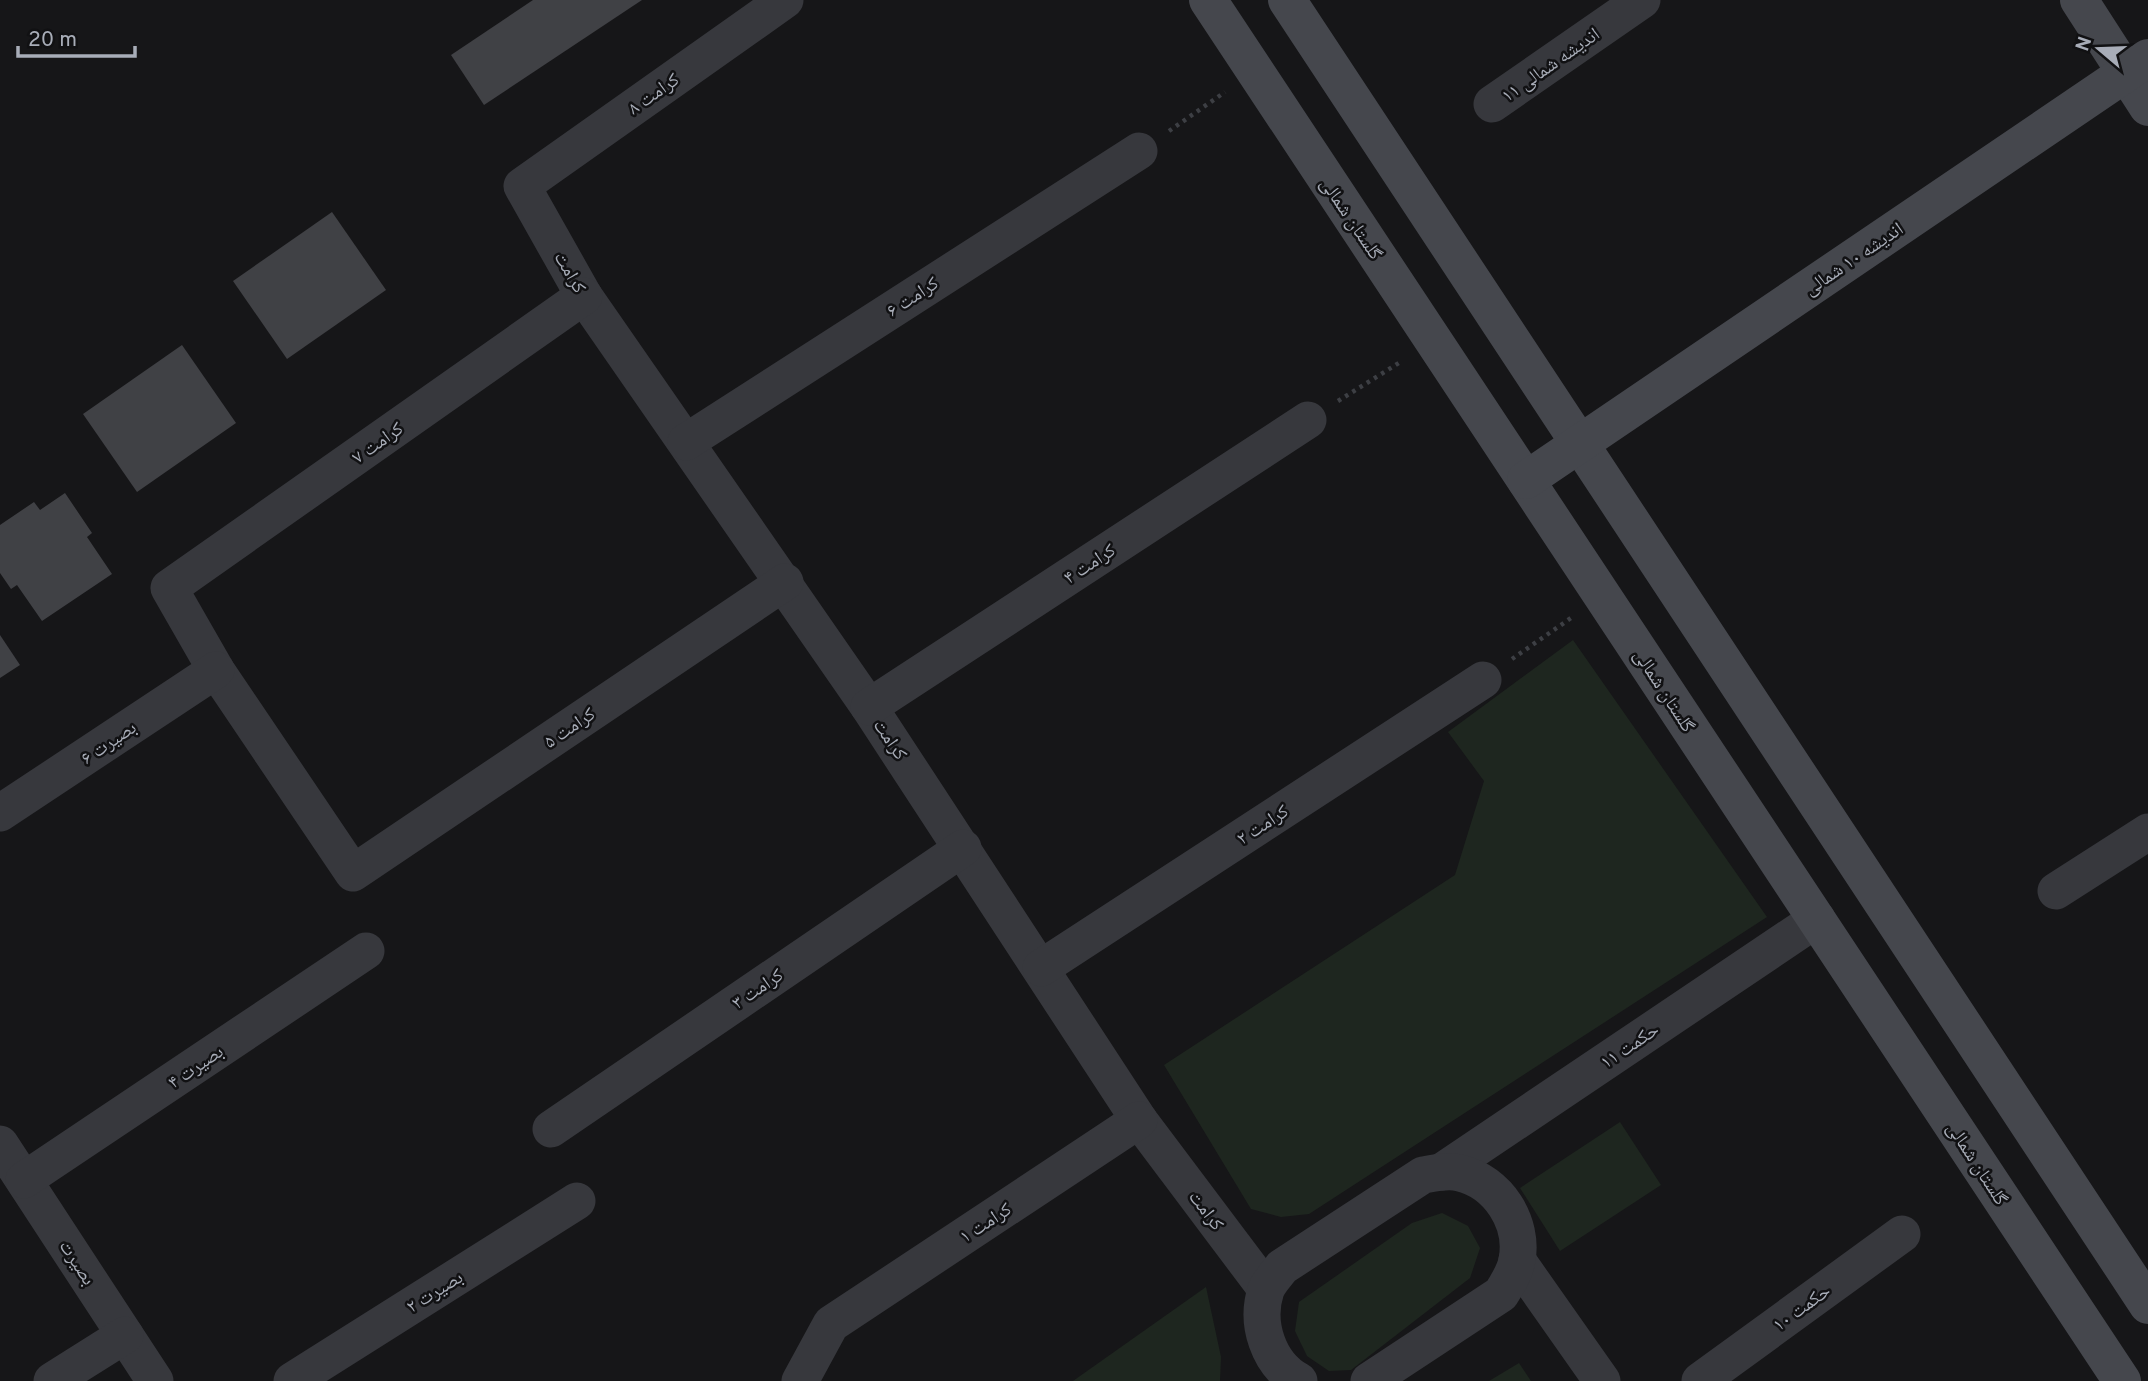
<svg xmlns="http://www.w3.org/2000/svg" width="2148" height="1381" font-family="Overpass,'Noto Naskh Arabic',sans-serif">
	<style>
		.green { fill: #1e261f }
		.building { fill: #404145 }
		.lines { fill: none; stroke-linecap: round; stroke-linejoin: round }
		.path { stroke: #3d3f44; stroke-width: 4.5; stroke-dasharray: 3.5 5; stroke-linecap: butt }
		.street { stroke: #37383d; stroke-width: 37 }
		.secondary { stroke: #45474d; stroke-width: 38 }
		.labels { text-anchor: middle; stroke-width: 5; stroke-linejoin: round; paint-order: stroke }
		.street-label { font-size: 19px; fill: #a8adb8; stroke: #111113 }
	</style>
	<rect width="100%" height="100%" fill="#161618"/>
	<!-- green -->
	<g class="green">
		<polygon points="1573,640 1767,917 1309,1214 1281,1217 1251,1209 1164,1065 1455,875 1484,781 1448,732"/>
		<polygon points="1620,1122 1661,1185 1560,1251 1520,1188"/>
		<polygon points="1442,1213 1468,1226 1480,1248 1470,1278 1351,1370 1329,1371 1307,1356 1295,1331 1299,1302 1412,1223"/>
		<polygon points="1206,1287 1221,1357 1220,1381 1073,1381"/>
		<polygon points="1519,1363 1531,1381 1489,1381"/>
	</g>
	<!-- building -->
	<g class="building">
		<polygon points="533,0 642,0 484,105 451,55"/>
		<polygon points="332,212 386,290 287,359 233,281"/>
		<polygon points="182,345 236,423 137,492 83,414"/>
		<polygon points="65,493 92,533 87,537 112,574 42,621 17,585 11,589 0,573 0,525 34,502 40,510"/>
		<polygon points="0,635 20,665 0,678"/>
	</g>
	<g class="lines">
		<!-- path -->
		<g class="path">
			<polyline points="1169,131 1225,92"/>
			<polyline points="1338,401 1402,361"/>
			<polyline points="1512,659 1571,618"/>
		</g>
		<!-- street -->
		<g class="street">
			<polyline points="785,0 522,186 584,296 869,707 1139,1120 1266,1289"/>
			<polyline points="1492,104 1642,0"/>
			<polyline points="584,296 169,588 216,670 353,873 785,582"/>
			<polyline points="686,442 1139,151"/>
			<polyline points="869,707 1308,420"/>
			<polyline points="0,813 216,670"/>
			<polyline points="2056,891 2148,832"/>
			<polyline points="1041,968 1483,680"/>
			<polyline points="551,1129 963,848"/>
			<polyline points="0,1144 155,1381"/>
			<polyline points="1441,1172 1817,919"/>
			<polyline points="24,1180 366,951"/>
			<polyline points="1517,1260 1602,1381"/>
			<polyline points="52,1381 125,1335"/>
			<polyline points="292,1381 577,1201"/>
			<polyline points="800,1381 831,1324 1139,1120"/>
			<path d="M1299,1381C1268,1364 1255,1323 1266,1290C1269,1282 1277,1274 1282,1267L1423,1175C1435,1173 1448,1170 1460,1173C1498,1182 1524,1222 1517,1260C1515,1272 1508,1283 1501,1294L1369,1381"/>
			<polyline points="1700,1381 1902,1234"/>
		</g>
		<!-- secondary -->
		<g class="secondary">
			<polyline points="1208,0 2122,1381"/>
			<polyline points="1287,0 2148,1305"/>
			<polyline points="2079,0 2148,107"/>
			<polyline points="1526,480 2148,58"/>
		</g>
	</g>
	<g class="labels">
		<!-- street labels -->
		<g class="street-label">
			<text transform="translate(1550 64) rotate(-35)" y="7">اندیشه شمالی ۱۱</text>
			<text transform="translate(653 93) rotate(-35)" y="7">کرامت ۸</text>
			<text transform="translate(1352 218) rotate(56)" y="7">گلستان شمالی</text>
			<text transform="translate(1853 258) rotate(-34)" y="7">اندیشه ۱۰ شمالی</text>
			<text transform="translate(571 272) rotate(60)" y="7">کرامت</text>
			<text transform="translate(912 296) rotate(-33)" y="7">کرامت ۶</text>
			<text transform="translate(377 442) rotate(-35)" y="7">کرامت ۷</text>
			<text transform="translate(1089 563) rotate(-33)" y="7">کرامت ۴</text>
			<text transform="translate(1665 690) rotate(57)" y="7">گلستان شمالی</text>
			<text transform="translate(569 727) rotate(-34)" y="7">کرامت ۵</text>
			<text transform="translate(891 739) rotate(56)" y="7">کرامت</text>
			<text transform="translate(108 742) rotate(-34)" y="7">بصیرت ۶</text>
			<text transform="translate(1262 824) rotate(-33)" y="7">کرامت ۲</text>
			<text transform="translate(757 988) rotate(-34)" y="7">کرامت ۳</text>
			<text transform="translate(1629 1045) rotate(-34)" y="7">حکمت ۱۱</text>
			<text transform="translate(195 1066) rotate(-34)" y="7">بصیرت ۴</text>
			<text transform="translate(1978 1163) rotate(57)" y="7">گلستان شمالی</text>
			<text transform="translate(1207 1210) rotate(53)" y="7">کرامت</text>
			<text transform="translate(985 1222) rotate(-33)" y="7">کرامت ۱</text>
			<text transform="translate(78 1262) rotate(57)" y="7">بصیرت</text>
			<text transform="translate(434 1291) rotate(-32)" y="7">بصیرت ۲</text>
			<text transform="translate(1801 1307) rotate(-36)" y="7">حکمت ۱۰</text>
		</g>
	</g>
	<!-- north arrow -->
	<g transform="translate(2099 49) rotate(289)" stroke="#111113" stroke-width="5" paint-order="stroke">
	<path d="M0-5L12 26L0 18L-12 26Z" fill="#a8adb8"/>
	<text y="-10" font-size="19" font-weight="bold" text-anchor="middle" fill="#a8adb8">N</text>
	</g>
	<!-- scale -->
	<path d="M18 46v10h117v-10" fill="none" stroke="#a8adb8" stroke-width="3.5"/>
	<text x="28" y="46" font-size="21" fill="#a8adb8" stroke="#111113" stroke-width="5" paint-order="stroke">20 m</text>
</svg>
